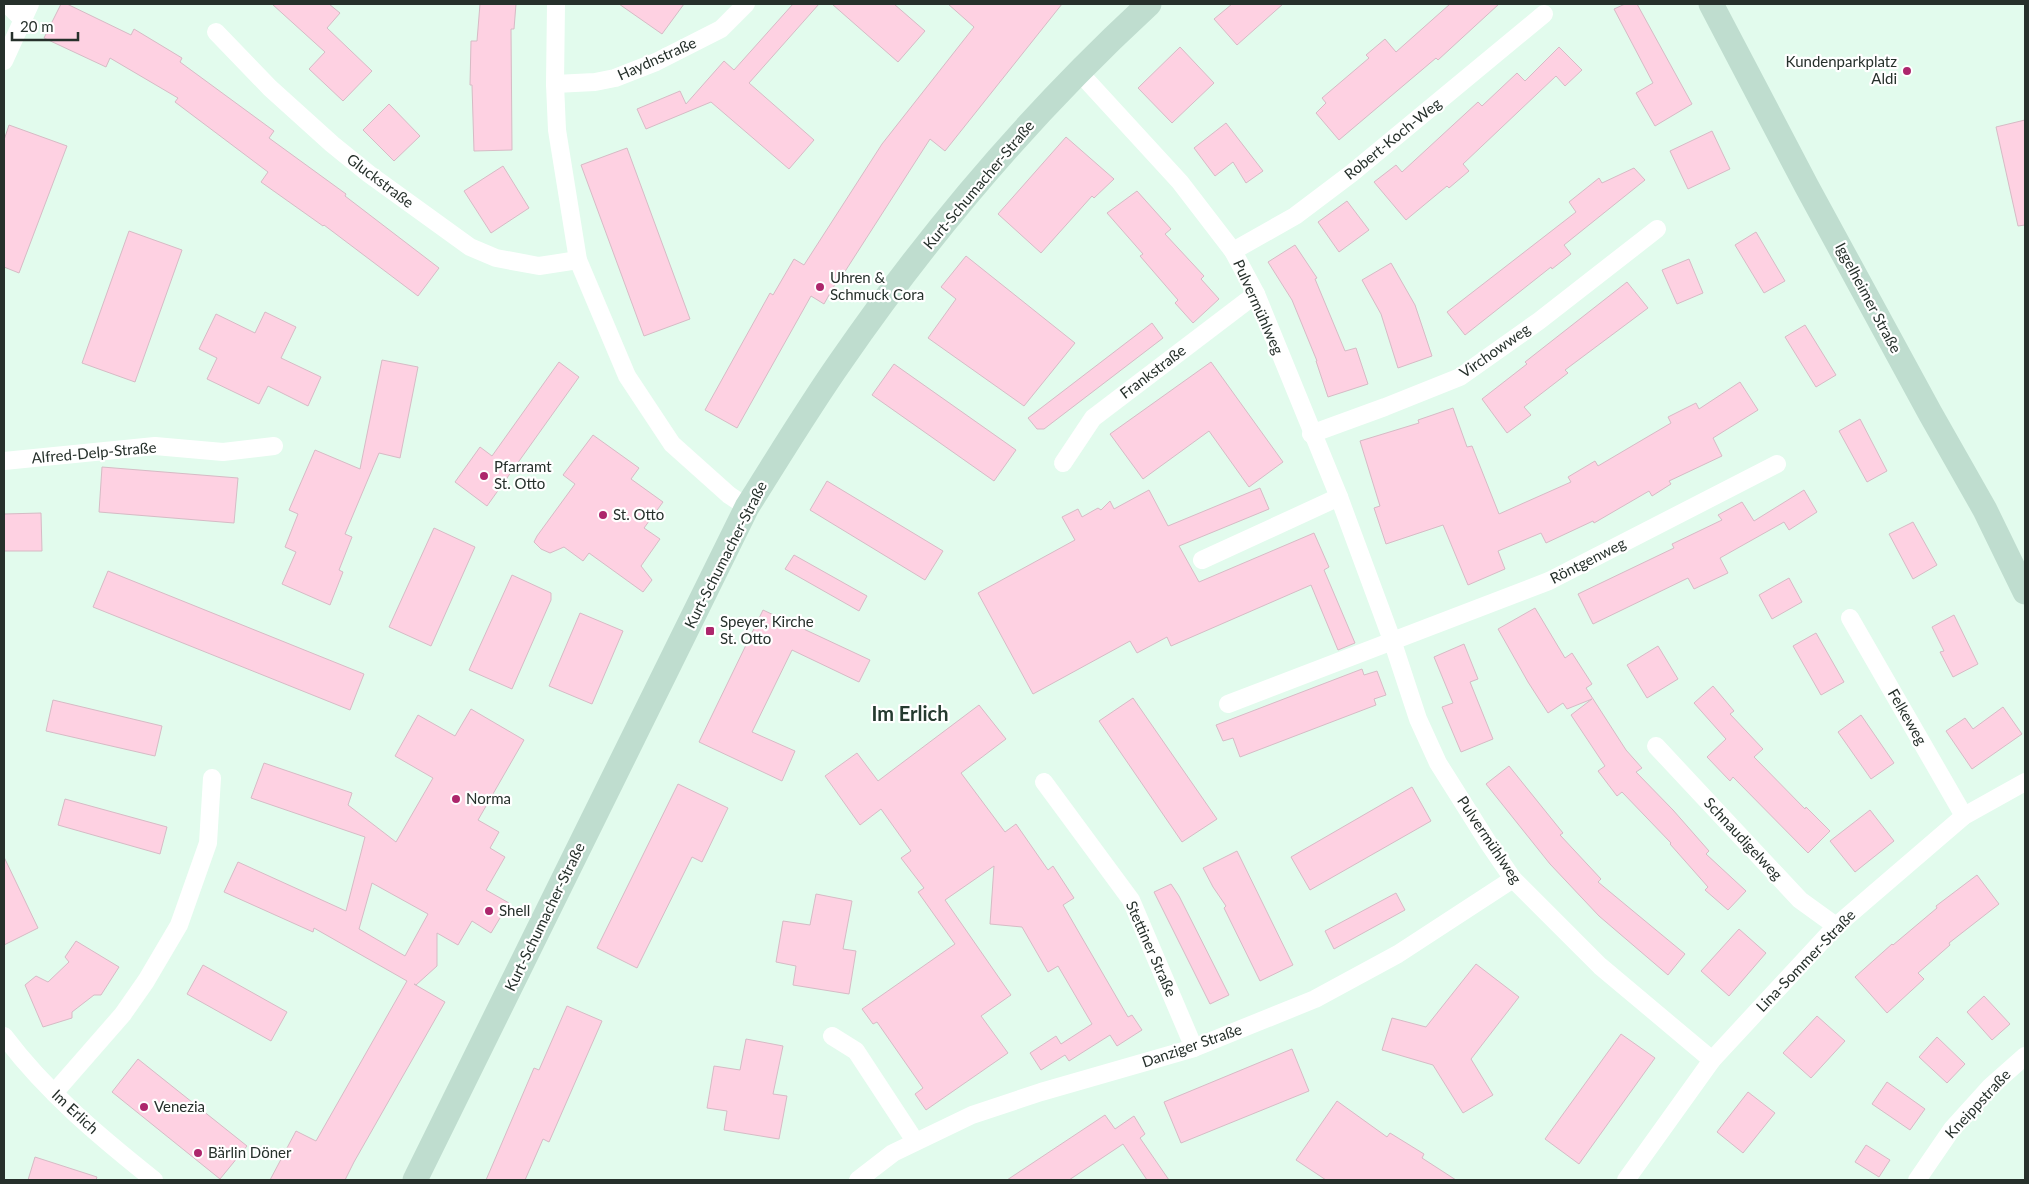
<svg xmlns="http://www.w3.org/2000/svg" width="2029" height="1184" font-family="Lato,sans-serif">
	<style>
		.building { fill: #fed1e2; stroke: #d6bbc5; fill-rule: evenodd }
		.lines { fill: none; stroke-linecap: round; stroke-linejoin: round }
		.street { stroke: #fff; stroke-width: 18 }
		.secondary { stroke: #bfddcf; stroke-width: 25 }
		.poi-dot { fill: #ad266c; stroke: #fff; stroke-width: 2 }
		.labels { text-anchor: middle; stroke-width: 4.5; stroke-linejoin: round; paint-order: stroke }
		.street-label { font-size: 15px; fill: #26302b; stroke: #fff }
		.poi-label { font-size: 15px; fill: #26302b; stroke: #fff; text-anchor: start }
		.district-label { font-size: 20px; font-weight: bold; fill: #253a2f; stroke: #fff }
	</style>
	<rect width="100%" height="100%" fill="#e2fbed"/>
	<!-- building -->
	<g class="building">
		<polygon points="61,4 67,4 131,35 134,29 182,58 180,62 274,131 269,138 346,194 345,196 439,268 418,296 324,225 323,226 261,182 268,172 175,102 178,98 110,58 106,67 44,38"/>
		<polygon points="272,4 329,4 340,13 327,28 372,71 343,101 309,69 325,52"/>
		<polygon points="480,4 516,4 514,29 511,29 512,150 474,151 472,85 470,85 471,41 477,41"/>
		<polygon points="619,4 684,4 662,34"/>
		<polygon points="793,4 819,4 749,83 814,140 789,169 711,102 646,129 637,109 680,91 686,104 724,61 734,70"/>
		<polygon points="832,4 894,4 925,31 898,62"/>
		<polygon points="948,4 1062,4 945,151 930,139 844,273 842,272 824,304 811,296 737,428 705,410 770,293 773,295 794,259 804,265 882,144 974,27"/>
		<polygon points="1232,4 1283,4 1237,45 1214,19"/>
		<polygon points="1450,4 1499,4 1438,60 1436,58 1339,140 1316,113 1326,103 1322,98 1369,58 1366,55 1385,39 1396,52"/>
		<polygon points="1625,4 1637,4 1692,104 1655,126 1636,93 1653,83 1614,9"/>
		<polygon points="1180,47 1214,83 1172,123 1138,88"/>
		<polygon points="1559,47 1582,70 1565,86 1556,76 1463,164 1469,171 1449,188 1447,186 1406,220 1374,182 1396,165 1402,172 1478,102 1482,106 1517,73 1525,81"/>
		<polygon points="389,104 420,136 394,161 363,130"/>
		<polygon points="2025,120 2025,225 2018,226 1996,127"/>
		<polygon points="1226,123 1263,171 1246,183 1233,162 1215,176 1194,148"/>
		<polygon points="9,125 67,146 19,273 4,267 4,140"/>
		<polygon points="1712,131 1730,169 1688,189 1670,151"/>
		<polygon points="1066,137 1114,179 1094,198 1092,196 1041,253 998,214"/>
		<polygon points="627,148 690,319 644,336 581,165"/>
		<polygon points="503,166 529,208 491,233 464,191"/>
		<polygon points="1634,168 1645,180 1564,245 1571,254 1552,269 1551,267 1465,335 1447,312 1576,212 1569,202 1599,178 1602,183"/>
		<polygon points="1137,191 1171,229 1165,234 1204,276 1201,279 1219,299 1193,323 1175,303 1178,300 1140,256 1143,254 1107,213"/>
		<polygon points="1347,201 1369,230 1339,252 1318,222"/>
		<polygon points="129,231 182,250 135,382 82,363"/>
		<polygon points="1756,232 1785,281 1764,293 1735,245"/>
		<polygon points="1295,245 1317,278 1315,279 1345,351 1356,348 1368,384 1328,397 1316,361 1317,361 1292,300 1268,262"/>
		<polygon points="966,256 1075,343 1024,406 928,338 956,299 941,287"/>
		<polygon points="1689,259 1703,293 1677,304 1662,270"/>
		<polygon points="1391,263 1415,305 1432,356 1398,368 1381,314 1362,280"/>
		<polygon points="1627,282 1648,308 1565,370 1568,373 1524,407 1531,415 1507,433 1482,399 1527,364 1525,362"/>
		<polygon points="265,312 296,327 281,358 321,377 308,406 268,386 259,404 207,379 217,358 199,349 216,314 255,333"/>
		<polygon points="1152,323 1163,338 1044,429 1037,429 1028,418"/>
		<polygon points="1805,325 1836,375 1816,387 1785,337"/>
		<polygon points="382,360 418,367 400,458 379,453 345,534 352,537 339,570 343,572 330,605 282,584 296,552 285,547 298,514 289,510 315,450 360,469"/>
		<polygon points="559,362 579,377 487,506 455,482 480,447 492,456"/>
		<polygon points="1211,362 1283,462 1249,487 1209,431 1143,479 1110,434"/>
		<polygon points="894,364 1016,450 994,481 872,395"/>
		<polygon points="1740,382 1758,410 1713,438 1722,456 1669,481 1671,484 1652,496 1649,491 1594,523 1593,521 1546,543 1541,533 1498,551 1505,569 1468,585 1443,525 1386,544 1374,508 1380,506 1360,441 1419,423 1418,420 1453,408 1467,447 1472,446 1499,514 1571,482 1568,477 1595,461 1598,466 1671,423 1668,417 1696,403 1699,409"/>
		<polygon points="1860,419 1887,471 1867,482 1839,431"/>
		<polygon points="593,435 639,468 631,479 663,502 644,528 660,539 641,566 652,580 643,592 589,553 583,561 564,547 550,553 541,549 534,542 537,536 575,484 563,475"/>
		<polygon points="102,467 238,478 234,523 99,512"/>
		<polygon points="827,481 943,551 925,580 810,510"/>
		<polygon points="1260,488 1269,509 1179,546 1199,582 1314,533 1329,567 1324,570 1355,643 1338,650 1311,585 1171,646 1167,637 1137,653 1130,641 1033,694 978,593 1075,540 1062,517 1078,509 1082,517 1098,508 1101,510 1110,501 1114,509 1149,490 1168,526"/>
		<polygon points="1804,490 1817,512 1789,530 1784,522 1720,558 1728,573 1694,589 1688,578 1593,624 1578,594 1674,548 1672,544 1722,520 1718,515 1742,502 1754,521"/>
		<polygon points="41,513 42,551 4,551 4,514"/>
		<polygon points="1913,522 1937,565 1913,579 1889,534"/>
		<polygon points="434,528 475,547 431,646 389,627"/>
		<polygon points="794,555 867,596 859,611 785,569"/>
		<polygon points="108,571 364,674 350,710 93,607"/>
		<polygon points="512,575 551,593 551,600 512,689 469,670"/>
		<polygon points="1789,578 1802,602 1772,619 1759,595"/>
		<polygon points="1535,608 1565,658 1572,653 1592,684 1586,688 1626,750 1642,768 1636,772 1673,810 1709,851 1706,854 1746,891 1728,910 1705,890 1708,887 1670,844 1671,843 1622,792 1617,796 1598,771 1605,766 1571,715 1592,699 1567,709 1563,703 1548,713 1528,682 1498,629"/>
		<polygon points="763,610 870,660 859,682 792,650 752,732 795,751 782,781 699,742"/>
		<polygon points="580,613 623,631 592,704 549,686"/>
		<polygon points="1954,615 1978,664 1953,677 1940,652 1944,651 1932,627"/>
		<polygon points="1816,633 1844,682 1821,695 1793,646"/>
		<polygon points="1464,644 1478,679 1470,682 1493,739 1461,752 1442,707 1453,703 1434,657"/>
		<polygon points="1658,646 1678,679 1647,698 1627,665"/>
		<polygon points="1362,669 1364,675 1377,671 1386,695 1374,699 1376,705 1240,757 1233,738 1223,741 1216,725"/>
		<polygon points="1713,686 1734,711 1730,714 1763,749 1754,757 1805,809 1806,807 1830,831 1808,853 1733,777 1730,781 1707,757 1726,739 1694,703"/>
		<polygon points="1133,698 1217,819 1182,842 1099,721"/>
		<polygon points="53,700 162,726 155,756 46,731"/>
		<polygon points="979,705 1006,739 961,773 1005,832 1016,824 1048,870 1053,866 1074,898 1063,905 1128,1017 1132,1015 1142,1030 1117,1046 1110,1035 1069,1061 1065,1055 1041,1070 1030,1053 1056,1036 1061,1044 1092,1024 1058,966 1048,972 1022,927 990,924 994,866 945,900 1011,995 981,1016 1008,1053 926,1110 915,1094 923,1088 877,1022 873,1024 862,1009 955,944 918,892 924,888 901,858 911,851 881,809 860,825 825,776 857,753 878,781"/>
		<polygon points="2003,707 2022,734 1972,769 1946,731 1965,718 1973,729"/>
		<path d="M471,709L524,740L478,820L499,832L490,848L505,857L486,890L509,903L491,933L472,921L458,945L437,933V966L416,985L414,984L445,1002L354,1162L345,1180H270L296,1131L316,1141L407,981L314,928L313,932L224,892L238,862L346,911L365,837L251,798L264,763L352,793L348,805L396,842L433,778L395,756L418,715L455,736ZM372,883L428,914L405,956L359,929Z"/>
		<polygon points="1861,715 1894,763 1871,779 1838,732"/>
		<polygon points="1509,766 1563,833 1560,835 1601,879 1598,882 1685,954 1668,975 1599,916 1550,864 1486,784"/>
		<polygon points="678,784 728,808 702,862 692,857 637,968 597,948"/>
		<polygon points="1412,787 1431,821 1310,890 1291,857"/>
		<polygon points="65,799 167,827 160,854 58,825"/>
		<polygon points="1870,810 1894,841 1855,872 1830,841"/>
		<polygon points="1237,851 1293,965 1260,981 1224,908 1226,906 1213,887 1203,868"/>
		<polygon points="4,857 38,928 4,945"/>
		<polygon points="1977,875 1999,904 1949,943 1950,945 1918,973 1924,979 1887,1013 1855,977 1892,944 1893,945 1937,908 1936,906"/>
		<polygon points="1171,884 1179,896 1229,995 1210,1004 1154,892"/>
		<polygon points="1396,893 1405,910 1334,949 1325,931"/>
		<polygon points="816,894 852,901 843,949 856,951 849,994 793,985 796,966 776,962 783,921 810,925"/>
		<polygon points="1739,929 1766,953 1729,996 1701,971"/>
		<polygon points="76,941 119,967 101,995 94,995 72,1012 72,1018 43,1027 25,985 36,976 48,982 69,962 65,957"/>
		<polygon points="1476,964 1519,997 1471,1059 1493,1095 1463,1113 1433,1065 1382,1050 1392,1018 1426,1027"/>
		<polygon points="203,965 287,1012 271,1041 187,994"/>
		<polygon points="1984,996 2010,1024 1992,1040 1967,1012"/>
		<polygon points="567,1006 602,1021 549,1142 543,1139 525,1180 486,1180 534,1068 539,1070"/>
		<polygon points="1817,1016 1845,1041 1811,1078 1783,1053"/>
		<polygon points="1621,1034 1655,1058 1579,1164 1545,1139"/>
		<polygon points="1937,1037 1965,1064 1947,1083 1919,1057"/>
		<polygon points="746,1039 783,1046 773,1094 787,1096 779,1139 724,1130 727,1111 707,1108 714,1066 740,1070"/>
		<polygon points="1292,1049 1309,1091 1181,1143 1164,1102"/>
		<polygon points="138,1059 247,1146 220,1179 112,1092"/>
		<polygon points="1887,1082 1925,1109 1910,1130 1872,1104"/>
		<polygon points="1748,1092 1775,1113 1743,1153 1717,1132"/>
		<polygon points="1337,1101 1387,1137 1390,1133 1424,1154 1422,1158 1456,1180 1326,1180 1296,1160"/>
		<polygon points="1105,1115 1115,1129 1134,1116 1145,1134 1140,1138 1169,1180 1147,1180 1123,1144 1069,1180 1007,1180"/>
		<polygon points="1866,1145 1890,1160 1879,1177 1855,1162"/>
		<polygon points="35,1157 97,1177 96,1180 28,1180"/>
	</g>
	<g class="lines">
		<!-- street -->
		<g class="street">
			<polyline points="7,4 23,20"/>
			<polyline points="556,4 555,84 557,130 578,260 627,376 672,444 729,495 747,507"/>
			<polyline points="216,32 270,88 332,144 369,174 470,247 496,258 539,266 578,260"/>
			<polyline points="4,61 30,4"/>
			<polyline points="1079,72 1180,182 1233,251 1256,294 1339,497 1392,640 1418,719 1438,763 1489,844 1513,879 1600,966 1712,1060"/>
			<polyline points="555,84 595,82 615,78 656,62 721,29 746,4"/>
			<polyline points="1233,251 1295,216 1352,173 1544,14"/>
			<polyline points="1311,434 1385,407 1460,377 1539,321 1657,229"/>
			<polyline points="4,461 155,446 223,452 274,446"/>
			<polyline points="1063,463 1093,418 1256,294"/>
			<polyline points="1202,560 1339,497"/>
			<polyline points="1850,618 1964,816"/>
			<polyline points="1228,704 1549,581 1777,464"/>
			<polyline points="1656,746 1800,900 1836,926"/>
			<polyline points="1044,782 1131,900 1194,1048"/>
			<path d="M4,1036C46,1092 100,1137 154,1180"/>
			<polyline points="832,1036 856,1051 915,1141"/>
			<polyline points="54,1093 123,1014 146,981 179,925 208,843 212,778"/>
			<polyline points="858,1180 893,1153 972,1115 1041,1092 1194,1048 1315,999 1398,954 1513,879"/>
			<polyline points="1626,1180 1712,1060 1836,926 1964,816 2025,782"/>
			<polyline points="1917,1180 1952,1129 1990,1087 2025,1056"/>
		</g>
		<!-- secondary -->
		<g class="secondary">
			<polyline points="1711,4 1807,187 1930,413 1985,510 2025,592"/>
			<path d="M415,1180L747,507C778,458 808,408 841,361C930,232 1034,110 1149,4"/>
		</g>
	</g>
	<!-- markers -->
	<g class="poi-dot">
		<circle cx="1907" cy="71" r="5"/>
		<circle cx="820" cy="287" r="5"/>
		<circle cx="484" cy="476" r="5"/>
		<circle cx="603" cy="515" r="5"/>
		<rect x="705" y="626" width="10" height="10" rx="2.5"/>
		<circle cx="456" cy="799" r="5"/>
		<circle cx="489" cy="911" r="5"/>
		<circle cx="144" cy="1107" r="5"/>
		<circle cx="198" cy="1153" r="5"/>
	</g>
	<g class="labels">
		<!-- street labels -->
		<g class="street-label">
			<text transform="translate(657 59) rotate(-24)" y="5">Haydnstraße</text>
			<text transform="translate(1393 139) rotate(-39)" y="5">Robert-Koch-Weg</text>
			<text transform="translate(380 181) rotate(37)" y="5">Gluckstraße</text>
			<text transform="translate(979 185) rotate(-50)" y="5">Kurt-Schumacher-Straße</text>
			<text transform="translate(1868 298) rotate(62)" y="5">Iggelheimer Straße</text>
			<text transform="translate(1258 307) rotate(66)" y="5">Pulvermühlweg</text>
			<text transform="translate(1495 351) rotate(-35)" y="5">Virchowweg</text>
			<text transform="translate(1153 372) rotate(-37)" y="5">Frankstraße</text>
			<text transform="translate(94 453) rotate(-5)" y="5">Alfred-Delp-Straße</text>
			<text transform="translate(726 555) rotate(-63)" y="5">Kurt-Schumacher-Straße</text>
			<text transform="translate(1588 561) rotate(-27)" y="5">Röntgenweg</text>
			<text transform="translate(1907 717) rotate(60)" y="5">Felkeweg</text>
			<text transform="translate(1743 839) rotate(47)" y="5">Schnaudigelweg</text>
			<text transform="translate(1489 840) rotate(56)" y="5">Pulvermühlweg</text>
			<text transform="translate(545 917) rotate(-64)" y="5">Kurt-Schumacher-Straße</text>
			<text transform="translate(1151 949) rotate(66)" y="5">Stettiner Straße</text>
			<text transform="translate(1806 961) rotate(-46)" y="5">Lina-Sommer-Straße</text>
			<text transform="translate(1192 1046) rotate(-19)" y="5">Danziger Straße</text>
			<text transform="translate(1978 1104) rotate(-47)" y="5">Kneippstraße</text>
			<text transform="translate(75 1112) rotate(43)" y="5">Im Erlich</text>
		</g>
		<!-- poi labels -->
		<g class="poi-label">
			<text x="1897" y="67" text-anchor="end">Kundenparkplatz<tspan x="1897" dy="17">Aldi</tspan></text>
			<text x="830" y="283">Uhren &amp;<tspan x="830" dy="17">Schmuck Cora</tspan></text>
			<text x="494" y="472">Pfarramt<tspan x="494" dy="17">St. Otto</tspan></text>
			<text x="613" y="520">St. Otto</text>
			<text x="720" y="627">Speyer, Kirche<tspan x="720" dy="17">St. Otto</tspan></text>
			<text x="466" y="804">Norma</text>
			<text x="499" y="916">Shell</text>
			<text x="154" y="1112">Venezia</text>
			<text x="208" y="1158">Bärlin Döner</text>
		</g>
		<!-- district labels -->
		<g class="district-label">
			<text x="910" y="721">Im Erlich</text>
		</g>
	</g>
	<!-- border -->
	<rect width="2029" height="1184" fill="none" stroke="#26302b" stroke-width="10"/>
	<!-- scale -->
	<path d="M12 32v8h66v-8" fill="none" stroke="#26302b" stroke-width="2.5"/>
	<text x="20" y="32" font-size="15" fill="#26302b" stroke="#ffffff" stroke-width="4" paint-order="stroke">20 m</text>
</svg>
